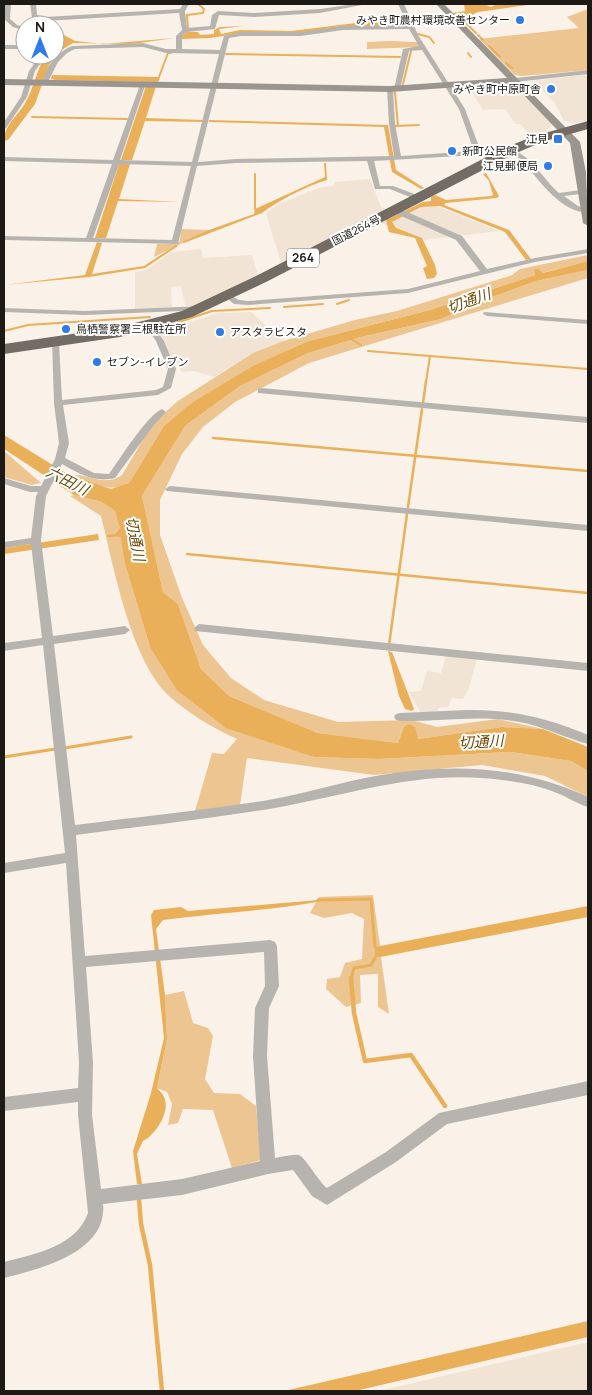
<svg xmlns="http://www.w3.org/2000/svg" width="592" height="1395" font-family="Manrope,'Noto Sans JP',sans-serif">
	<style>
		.built { fill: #f1e4d4 }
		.green { fill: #ecc591 }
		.water { fill: #eaaf59 }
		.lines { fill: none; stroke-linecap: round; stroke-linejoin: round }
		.stream-far3 { stroke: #eaaf59; stroke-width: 2 }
		.stream-far2 { stroke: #eaaf59; stroke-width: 2.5 }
		.stream-far1 { stroke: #eaaf59; stroke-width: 3 }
		.stream { stroke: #eaaf59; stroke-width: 4.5 }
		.river { fill: #eaaf59; fill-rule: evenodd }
		.street { fill: #b7b4b0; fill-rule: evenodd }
		.secondary { fill: #9a958f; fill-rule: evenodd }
		.highway { fill: #736c64; fill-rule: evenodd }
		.poi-dot { fill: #2e7ae6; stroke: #fff; stroke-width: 2 }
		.labels { text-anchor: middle; stroke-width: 4; stroke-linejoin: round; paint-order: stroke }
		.far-poi-label { font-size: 11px; fill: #1d1a16; stroke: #fff; text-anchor: end }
		.far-street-label { font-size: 11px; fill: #1d1a16; stroke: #fff }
		.shield { fill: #fff; stroke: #615f5c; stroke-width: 1 }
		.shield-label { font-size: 12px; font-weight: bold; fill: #1d1a16 }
		.water-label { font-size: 15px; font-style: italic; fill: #724b05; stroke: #fff }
	</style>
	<rect width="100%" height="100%" fill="#faf2e8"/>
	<!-- built -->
	<g class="built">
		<polygon points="588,74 588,120 574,123 564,121 555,103 533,81"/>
		<polygon points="505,83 512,85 552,124 547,132 530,137 521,124 516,124 505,109 483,110 468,86"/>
		<polygon points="370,179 381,207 385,209 281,263 266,213 279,204 318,188 333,186 335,182"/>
		<polygon points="424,201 499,231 425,240 381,223"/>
		<polygon points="201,249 203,258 252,255 258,275 192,306 185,305 181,286 171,287 172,307 135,309 135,272 146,270 171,252"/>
		<polygon points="251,312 283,341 253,353 214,377 194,371 182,372 172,358 160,331 218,313"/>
		<polygon points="446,656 477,659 469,688 463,699 452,698 448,707 438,708 438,714 421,713 409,692 421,691 427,671 441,673"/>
		<polygon points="588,1342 588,1391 379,1391"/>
	</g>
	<!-- green -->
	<g class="green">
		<polygon points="588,9 588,70 522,76 515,75 479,39 579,28 567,17"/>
		<polygon points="390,41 417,42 421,47 367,49 367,42"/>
		<polygon points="181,229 209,230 154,257 157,244 175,244 180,241"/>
		<path d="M588,255V261L542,273L534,270L535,275L430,310L309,341L190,404L164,426L129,483C108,494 90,482 69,475C89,473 104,488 122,475L153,423L178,401L253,353L283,341L355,320L397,311L512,275L520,269Z"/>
		<polygon points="588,270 588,278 309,363 235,402 203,427 182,454 160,500 160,535 182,598 203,645 231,678 264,700 338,722 412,720 437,727 498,719 543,729 502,727 418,739 404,727 398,743 318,733 229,696 201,669 178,604 163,592 142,496 185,426 240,386 308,353 361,337 441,319 479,302 536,281"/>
		<polygon points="4,451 41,483 32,485 4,477"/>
		<path d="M74,495L102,502L115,511L121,528L125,564L150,647L314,757L378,759L511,752L571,761L588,771V797L545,776L482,765L374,775L247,758L240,805L195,811L212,753L224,754L237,739C213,728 189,714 169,696C130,659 114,567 101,516L70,496Z"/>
		<polygon points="373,895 380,946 375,947 376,958 381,957 389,1014 378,1007 378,974 360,975 361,1003 346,1007 326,989 327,979 340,977 345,963 362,959 364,919 352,913 324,918 310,913 319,897"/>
		<polygon points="184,991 193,1023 208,1028 213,1036 205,1079 214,1093 240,1094 256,1106 261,1160 232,1168 213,1110 183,1109 178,1123 168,1125 172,1104 167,1092 157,1088 167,1039 165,995"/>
	</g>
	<!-- water -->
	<g class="water">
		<polygon points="464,4 484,4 491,7 497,4 534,4 478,12 461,20 458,18 404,25 296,33 242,33 210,38 181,39 182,36 187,32 198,32 200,35 214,34 214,30 220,27 244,26 219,29 221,34 240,30 291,31 364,22 391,23 465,11"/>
		<polygon points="55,30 75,41 103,44 175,38 132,44 73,43 55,54 55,46 60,38 55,34"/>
		<polygon points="52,75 159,77 160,78 158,82 56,80 51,79"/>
		<polygon points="146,86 156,86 146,118 204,120 204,122 145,121 132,160 121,160"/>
		<polygon points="209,120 388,125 396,170 424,188 421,189 392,172 384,127 209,122"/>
		<path d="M324,163H326L327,180C307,186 279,200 262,213L184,243L182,242L209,230L254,214L255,209L325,177Z"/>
		<polygon points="119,164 130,164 119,199 180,202 118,201 106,238 95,238"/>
		<polygon points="486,173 499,196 497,198 446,203 444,205 509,230 531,259 526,260 505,232 440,206 421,207 392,222 396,228 422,238 435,265 437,274 434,278 427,279 423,268 427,266 415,238 389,232 386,220 423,202 431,201 431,197 435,195 446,200 491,196 493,195 489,181 483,174"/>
		<polygon points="97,242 102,243 92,274 144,266 176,245 178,246 145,268 89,277 4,285 85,275"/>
		<polygon points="588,261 588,270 536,281 479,302 441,319 361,337 308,353 240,386 185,426 142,496 163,592 178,604 201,669 229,696 318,733 398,743 404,727 409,724 415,727 418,739 502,727 543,729 588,747 588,771 571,761 511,752 378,759 314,757 226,728 177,690 150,647 125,564 121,538 115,535 120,528 115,511 102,502 74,495 4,449 4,435 69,475 111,489 129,483 164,426 190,404 253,366 309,341 430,310 535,275 534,270 538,269 543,273"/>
		<polygon points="98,534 99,540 4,554 4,548"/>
		<polygon points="388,651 392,652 414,709 412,711 405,709 399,696"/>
		<path d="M318,900L317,902C266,911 214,913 163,920L156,929L165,995L167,1039L157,1088C159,1090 163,1094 164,1097C171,1112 155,1135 143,1141L137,1154L142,1184H137L133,1151L151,1093L164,1038L151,915L154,910L181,907L188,911Z"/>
		<polygon points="588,906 588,917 375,958 375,947"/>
		<polygon points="588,1321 588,1337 355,1391 284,1391"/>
	</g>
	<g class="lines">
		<!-- stream-far3 -->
		<g class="stream-far3">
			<polyline points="463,20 476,33"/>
			<polyline points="188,29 187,15 203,13 204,9 198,4"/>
			<polyline points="418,34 429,37"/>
			<polyline points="478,35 483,40"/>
			<polyline points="430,38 434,43"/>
			<polyline points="489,46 500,57"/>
			<polyline points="468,53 471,57"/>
			<polyline points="226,54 400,57"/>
			<polyline points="506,63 512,68"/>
			<polyline points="159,77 168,53 171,53"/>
			<polyline points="402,88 411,51"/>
			<polyline points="395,92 398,126"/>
			<polyline points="32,117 127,119"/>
			<polyline points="395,126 419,125"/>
			<polyline points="255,174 255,209"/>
			<polyline points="337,304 349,300"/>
			<polyline points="284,307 323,304"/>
			<polyline points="161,328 212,311 270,308"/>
			<polyline points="4,331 28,325 150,317"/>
			<polyline points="351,339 361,345"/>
			<polyline points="368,351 588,369"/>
			<polyline points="426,382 430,356"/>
		</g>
		<!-- stream-far2 -->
		<g class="stream-far2">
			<polyline points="423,403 426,381"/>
			<polyline points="213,438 588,471"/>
			<polyline points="408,507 422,409"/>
			<polyline points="108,536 118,535"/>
			<polyline points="187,554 588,593"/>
			<polyline points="389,645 407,514"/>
		</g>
		<!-- stream-far1 -->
		<g class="stream-far1">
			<polyline points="65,748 131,737"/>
			<polyline points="4,757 55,749"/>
			<polyline points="318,900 371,899 375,947"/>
			<polyline points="351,979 354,968 371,965 375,958"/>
		</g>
		<!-- stream -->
		<g class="stream">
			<polyline points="351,978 354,1013 365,1061 411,1055 445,1106"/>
			<polyline points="139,1199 141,1224 150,1265 162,1391"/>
		</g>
		<!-- river -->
		<path class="river" d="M55,54L56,55L49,65L35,104L8,140L4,141C4,126 16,117 24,105C34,89 36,70 46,55Z"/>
		<!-- street -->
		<g class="street">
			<polygon points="5,4 11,4 10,19 17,25 25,27 25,31 13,27 5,20"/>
			<path d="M30,4H36L37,15L45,17L180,9L183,4H189L185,11L187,28L210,26L212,15L218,11L254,13L320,9L355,4H367L320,13L254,17L219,15L215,29L187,32L182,36V49L220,50L224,36L241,32H301L343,26L408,25L398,4H404L418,35L465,109L481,152L496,158L493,160L477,155L374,161L380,186H393L420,196L421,198L417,200L390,189H375L367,161L236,163L197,166L178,244L4,240V236L86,238L112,164L4,161V157L113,160L141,82L146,83L120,160L192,162L219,54L166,53L143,47L75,49L67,53L58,62L48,82H44C43,68 59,51 72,46L143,43L166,49H176V36L182,30L179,13L45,21L32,17ZM409,29L419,46L403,49L394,89L397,91L400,89L409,51L422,50L459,109L474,151L401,156L395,124L393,89L390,87L387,89L389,124L394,156L236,159L198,162L229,38L241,36H301L343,30ZM119,164L191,166L172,240L93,238Z"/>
			<rect x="4" y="45" width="21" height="4"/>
			<polygon points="40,55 46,55 35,71 27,97 6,128 4,129 4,122 21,97 29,71"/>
			<polygon points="588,70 588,74 515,82 512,80 515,78"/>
			<path d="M507,150C528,149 544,181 559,193L588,189V193L564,196L578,206L586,208V212C564,213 540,183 528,167L485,172L475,166L478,164L486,168L526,163L507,152Z"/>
			<polygon points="392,208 398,208 462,236 487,269 535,258 588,249 588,253 535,262 408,293 248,305 234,304 224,296 228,294 239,300 248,301 408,289 480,271 456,240 392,212"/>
			<polygon points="202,306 205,306 205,310 85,315 4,312 4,308 85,311"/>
			<polygon points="484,312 588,320 588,324 487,316 483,314"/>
			<path d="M146,323H152L164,341L176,369L171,388L158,395L63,405L69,443L65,458L94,473L109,474C119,460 148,414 162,409L166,412L154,425L115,478C96,483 79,474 62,464L46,496L41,540L53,636L125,626L130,630L125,634L54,644L75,825C142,816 208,810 274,799C310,792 345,781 381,775C454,763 521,766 588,797V807C577,804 568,797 557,793C540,786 521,782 502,780C421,769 353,794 275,808C209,819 143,826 76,835L85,956L270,940L275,942L277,946L279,986L269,1008L267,1056L275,1158C282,1157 292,1154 299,1155C305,1157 319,1182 327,1188L386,1152L439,1113L588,1081V1095L447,1124L396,1162L327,1205L312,1196L293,1170L268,1174L182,1195L103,1204C108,1252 40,1269 4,1278V1262C34,1254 76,1247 88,1213L78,1115V1102L4,1111V1097L78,1088L79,1062L66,863L4,873V863L65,853L43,645L4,651V643L42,638L31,544L4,548V542L31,538L36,496L38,492H30L4,484V478L31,486H41L55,459L59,443L54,403L52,340H58L59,342L62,400L156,390L163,387L168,369L156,341L145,325ZM264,952L265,986L255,1008L253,1056L260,1161L182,1179L101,1189L92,1115L93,1062L86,967Z"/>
			<polygon points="261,388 588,417 588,423 258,393 258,389"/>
			<polygon points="170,486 588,525 588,531 167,491 165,489"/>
			<polygon points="199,624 588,663 588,671 195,631 194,628"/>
			<path d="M467,710C510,709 549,718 588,735V744C565,738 543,726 519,722C480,714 440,722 400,721L396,720L394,717L396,714L400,713Z"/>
		</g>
		<!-- secondary -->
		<polygon class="secondary" points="436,4 444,4 580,142 586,172 588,226 583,223 570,143 512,83 390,92 4,85 4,79 390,86 507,78"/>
		<!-- highway -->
		<polygon class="highway" points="588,121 588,129 542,142 514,154 268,281 192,317 120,337 4,354 4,344 119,327 182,311 258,275 504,148 534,136"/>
	</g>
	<!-- markers -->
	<g class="poi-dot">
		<circle cx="520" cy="20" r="5"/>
		<circle cx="551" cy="89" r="5"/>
		<rect x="553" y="134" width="10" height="10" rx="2.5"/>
		<circle cx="452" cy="151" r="5"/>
		<circle cx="548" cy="166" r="5"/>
		<circle cx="66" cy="329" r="5"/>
		<circle cx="220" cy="332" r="5"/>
		<circle cx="97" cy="362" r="5"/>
	</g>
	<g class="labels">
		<!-- far-poi labels -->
		<g class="far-poi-label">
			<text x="510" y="24">みやき町農村環境改善センター</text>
			<text x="541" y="93">みやき町中原町舎</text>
			<text x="548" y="143">江見</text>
			<text x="462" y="155" text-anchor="start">新町公民館</text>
			<text x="538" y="170">江見郵便局</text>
			<text x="76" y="333" text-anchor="start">鳥栖警察署三根駐在所</text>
			<text x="230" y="336" text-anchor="start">アスタラビスタ</text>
			<text x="107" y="366" text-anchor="start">セブン-イレブン</text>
		</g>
		<!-- far-street labels -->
		<g class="far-street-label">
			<text transform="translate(356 230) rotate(-27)" y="4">国道264号</text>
		</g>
		<!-- shield labels -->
		<rect class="shield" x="287" y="248.5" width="32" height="19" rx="4"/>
		<g class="shield-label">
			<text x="303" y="262">264</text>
		</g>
		<!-- water labels -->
		<g class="water-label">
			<text transform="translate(469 301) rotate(-20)" y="5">切通川</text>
			<text transform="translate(67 481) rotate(27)" y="5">六田川</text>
			<text transform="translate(135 539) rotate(79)" y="5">切通川</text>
			<text transform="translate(481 742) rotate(-3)" y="5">切通川</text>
		</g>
	</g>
	<!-- border -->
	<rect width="592" height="1395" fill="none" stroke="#1d1a16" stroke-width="10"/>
	<!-- north arrow -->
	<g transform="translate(40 40)"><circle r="24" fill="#ffffff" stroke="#a5a3a2"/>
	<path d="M0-4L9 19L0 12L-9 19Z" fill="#2e7ae6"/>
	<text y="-8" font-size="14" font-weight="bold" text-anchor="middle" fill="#1d1a16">N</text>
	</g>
</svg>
